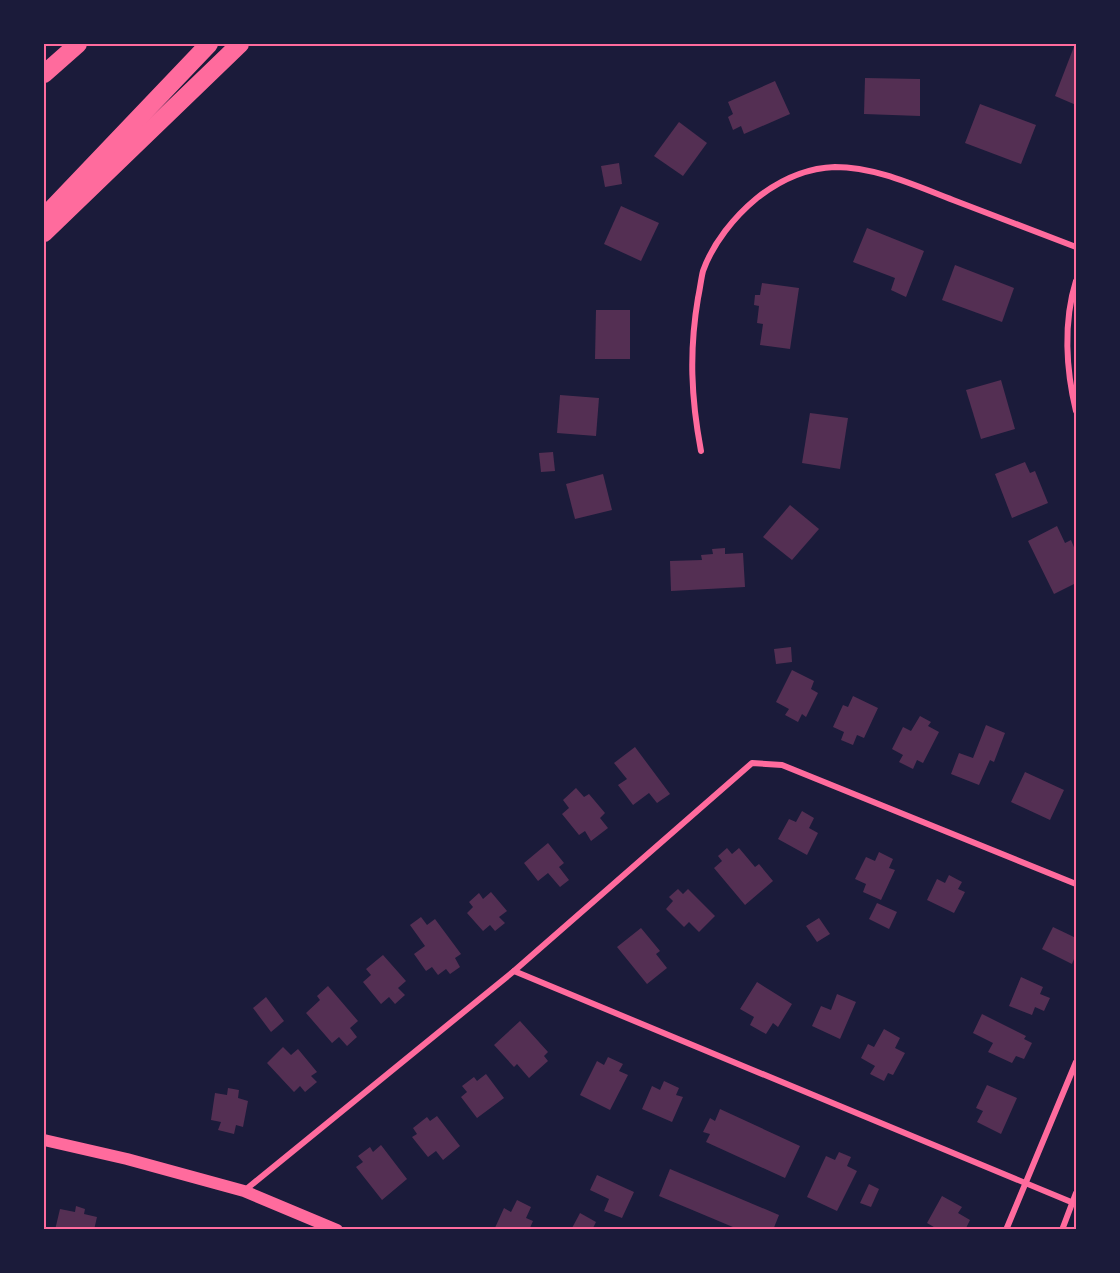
<svg xmlns="http://www.w3.org/2000/svg" width="1120" height="1273" font-family="Barlow,sans-serif">
	<style>
		.building { fill: #542f53 }
		.lines { fill: none; stroke-linecap: round; stroke-linejoin: round }
		.minor { stroke: #ff6b9d; stroke-width: 6 }
		.secondary { stroke: #ff6b9d; stroke-width: 12 }
		.motorway { stroke: #ff6b9d; stroke-width: 18 }
		.neatline { fill: none; stroke: #ff6b9d; stroke-width: 2 }
	</style>
	<rect width="100%" height="100%" fill="#1b1b3a"/>
	<!-- building -->
	<g class="building">
		<polygon points="1075,44 1076,44 1076,105 1055,96"/>
		<polygon points="865,78 920,79 920,116 864,114"/>
		<polygon points="775,81 790,114 744,134 741,126 733,130 728,117 733,114 728,102"/>
		<polygon points="980,104 1036,125 1021,164 965,143"/>
		<polygon points="679,122 707,143 683,176 654,156"/>
		<polygon points="619,163 622,184 605,187 601,166"/>
		<polygon points="621,206 659,223 641,261 604,244"/>
		<polygon points="867,228 924,251 906,297 891,290 895,278 853,262"/>
		<polygon points="955,265 1014,288 1002,322 942,300"/>
		<polygon points="762,283 799,288 790,349 760,345 763,324 757,323 759,306 754,305 755,295 760,295"/>
		<polygon points="596,310 630,310 630,359 595,359"/>
		<polygon points="1001,380 1015,429 981,439 966,390"/>
		<polygon points="560,395 599,398 596,436 557,433"/>
		<polygon points="810,413 848,418 840,469 802,463"/>
		<polygon points="553,452 555,471 541,472 539,453"/>
		<polygon points="1025,462 1030,473 1035,471 1048,503 1012,518 995,474"/>
		<polygon points="603,474 612,510 575,519 566,484"/>
		<polygon points="790,505 819,529 792,560 763,537"/>
		<polygon points="1057,526 1065,543 1071,540 1076,552 1076,583 1054,594 1028,541"/>
		<polygon points="725,548 725,554 743,553 745,587 671,591 670,561 702,560 701,555 713,554 712,549"/>
		<polygon points="791,647 792,662 776,664 774,649"/>
		<polygon points="792,670 814,681 811,689 818,693 806,717 802,714 798,722 785,715 789,709 776,702"/>
		<polygon points="853,696 878,708 864,738 857,735 853,745 841,740 844,732 833,727 843,705 848,707"/>
		<polygon points="920,716 931,722 928,726 939,732 923,763 917,760 913,769 899,762 903,755 892,749 903,727 911,731"/>
		<polygon points="986,725 1005,733 994,762 990,760 979,785 951,774 959,753 973,758"/>
		<polygon points="635,747 670,794 657,803 649,793 633,805 618,785 627,779 614,763"/>
		<polygon points="1025,772 1064,790 1050,820 1011,802"/>
		<polygon points="576,788 584,797 589,794 605,813 600,818 608,828 591,841 585,831 579,835 562,814 569,808 563,800"/>
		<polygon points="802,811 814,818 809,828 818,833 807,855 778,839 789,819 796,822"/>
		<polygon points="548,843 564,863 559,867 569,880 560,887 548,873 538,881 524,863"/>
		<polygon points="727,848 732,854 739,848 755,867 759,864 773,881 745,905 714,868 722,861 718,856"/>
		<polygon points="879,852 893,859 889,868 895,870 881,900 863,892 866,884 855,879 866,857 875,861"/>
		<polygon points="949,875 962,882 958,889 965,892 954,913 927,900 937,879 945,883"/>
		<polygon points="678,889 683,894 688,889 715,916 699,932 689,922 684,927 666,909 673,901 669,897"/>
		<polygon points="491,892 507,911 499,917 505,923 495,931 490,925 483,931 467,913 473,907 469,902 479,893 483,899"/>
		<polygon points="877,903 897,912 889,929 869,919"/>
		<polygon points="421,917 427,925 435,919 461,954 455,958 460,967 450,974 446,969 438,975 432,967 426,971 414,954 425,946 410,925"/>
		<polygon points="819,918 830,934 817,942 806,926"/>
		<polygon points="1053,927 1076,938 1076,954 1072,964 1042,949"/>
		<polygon points="641,928 660,951 656,954 667,968 647,984 617,947"/>
		<polygon points="383,955 406,981 398,988 405,995 395,1004 389,997 381,1004 363,982 371,975 366,969"/>
		<polygon points="1021,977 1043,987 1040,994 1050,998 1044,1011 1035,1007 1032,1015 1009,1006"/>
		<polygon points="757,982 792,1004 778,1027 773,1023 766,1034 750,1025 754,1017 740,1009"/>
		<polygon points="328,986 358,1021 350,1028 357,1037 347,1046 339,1037 332,1043 306,1013 320,1000 317,996"/>
		<polygon points="837,994 856,1002 840,1039 812,1026 821,1006 831,1010"/>
		<polygon points="266,997 284,1021 271,1032 253,1008"/>
		<polygon points="982,1014 1026,1036 1024,1039 1032,1043 1024,1059 1016,1056 1012,1063 988,1052 993,1043 973,1033"/>
		<polygon points="520,1021 548,1052 544,1056 548,1061 529,1078 517,1064 514,1067 494,1045"/>
		<polygon points="884,1029 900,1038 895,1048 905,1053 893,1075 888,1073 884,1081 870,1074 875,1066 861,1058 868,1044 874,1047"/>
		<polygon points="283,1047 291,1055 298,1049 317,1072 311,1076 317,1082 305,1092 300,1086 294,1092 267,1063"/>
		<polygon points="608,1057 623,1064 619,1071 628,1075 610,1110 580,1095 597,1061 604,1065"/>
		<polygon points="486,1074 504,1098 477,1118 461,1097 467,1092 462,1086 474,1077 477,1081"/>
		<polygon points="664,1081 679,1088 676,1095 683,1097 672,1122 642,1109 652,1086 660,1090"/>
		<polygon points="987,1085 1017,1098 1001,1134 977,1122 983,1111 976,1108"/>
		<polygon points="228,1088 239,1090 238,1098 248,1101 243,1127 236,1125 234,1134 218,1130 221,1122 211,1120 215,1093 227,1095"/>
		<polygon points="720,1109 800,1146 785,1178 706,1142 710,1134 703,1132 710,1118 715,1121"/>
		<polygon points="437,1116 460,1146 443,1160 436,1151 428,1157 412,1137 417,1134 413,1128 427,1117 430,1121"/>
		<polygon points="381,1145 407,1179 382,1200 356,1167 363,1162 358,1156 370,1147 373,1152"/>
		<polygon points="839,1152 851,1157 847,1166 857,1171 837,1211 807,1197 826,1156 835,1160"/>
		<polygon points="670,1169 779,1215 773,1230 740,1230 659,1196"/>
		<polygon points="597,1175 634,1192 622,1218 604,1211 609,1199 590,1190"/>
		<polygon points="869,1184 879,1189 871,1207 860,1203"/>
		<polygon points="942,1196 962,1207 958,1213 970,1220 965,1230 955,1227 954,1230 939,1230 927,1223"/>
		<polygon points="517,1200 531,1207 526,1218 533,1221 529,1230 494,1230 504,1208 511,1212"/>
		<polygon points="76,1206 85,1209 84,1214 97,1217 94,1230 55,1230 60,1209 75,1212"/>
		<polygon points="580,1213 596,1222 592,1230 571,1230"/>
	</g>
	<g class="lines">
		<!-- minor -->
		<g class="minor">
			<path d="M1076,281C1063,322 1066,370 1076,411"/>
			<path d="M701,451C691,398 689,351 698,298C700,289 701,279 703,271C713,243 734,217 757,198C780,180 805,168 835,167C876,167 916,186 953,200C994,216 1035,231 1076,247"/>
			<polyline points="514,971 1076,1204"/>
			<polyline points="244,1191 514,971 752,763 782,765 1076,884"/>
			<polyline points="1006,1230 1076,1062"/>
			<polyline points="1062,1230 1076,1193"/>
		</g>
		<!-- secondary -->
		<polyline class="secondary" points="44,1140 127,1159 244,1191 337,1230"/>
		<!-- motorway -->
		<g class="motorway">
			<polyline points="44,74 78,44"/>
			<polyline points="44,217 209,44"/>
			<polyline points="44,233 240,44"/>
		</g>
	</g>
	<!-- border -->
	<rect width="1120" height="1273" fill="none" stroke="#1b1b3a" stroke-width="90"/>
	<rect x="45" y="45" width="1030" height="1183" class="neatline"/>
</svg>
